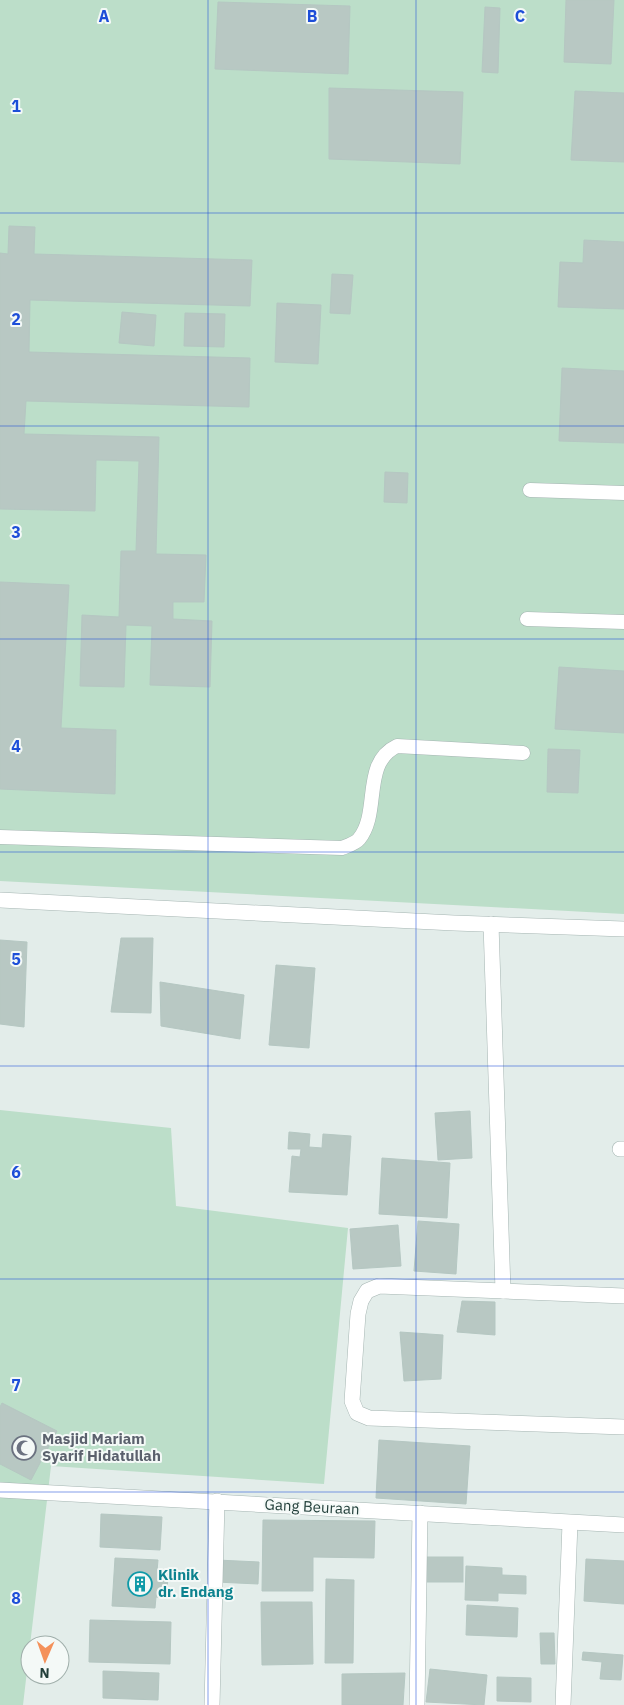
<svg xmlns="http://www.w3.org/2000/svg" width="624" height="1705" font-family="'IBM Plex Sans',sans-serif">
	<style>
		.green { fill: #bcdec9 }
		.building { fill: #b8c8c3; stroke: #b5c7c2 }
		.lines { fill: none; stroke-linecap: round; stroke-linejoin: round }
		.service-casing { stroke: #a5b5b2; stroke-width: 15 }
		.minor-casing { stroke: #a5b5b2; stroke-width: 16 }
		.service { stroke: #fff; stroke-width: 14 }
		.minor { stroke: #fff; stroke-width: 15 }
		.grid { fill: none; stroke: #1d4ed8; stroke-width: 1; stroke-opacity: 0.55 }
		.labels { text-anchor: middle; stroke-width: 4; stroke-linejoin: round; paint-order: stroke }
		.worship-label { font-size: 15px; font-weight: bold; fill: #5b616d; stroke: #f4f9f7; text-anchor: start }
		.street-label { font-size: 15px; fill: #223f3a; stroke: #f4f9f7 }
		.culture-label { font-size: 15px; font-weight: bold; fill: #0d838f; stroke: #f4f9f7; text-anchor: start }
		.grid-label { font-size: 16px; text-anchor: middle; font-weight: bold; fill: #1d4ed8; stroke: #f4f9f7; stroke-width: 4; stroke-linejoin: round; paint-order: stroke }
	</style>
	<rect width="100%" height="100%" fill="#e3edea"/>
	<!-- green -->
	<g class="green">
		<polygon points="0,0 624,0 624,914 0,881"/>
		<polygon points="0,1110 171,1128 176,1206 348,1228 324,1484 51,1466 23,1705 0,1705"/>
	</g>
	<!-- building -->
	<g class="building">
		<polygon points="566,0 614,0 611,64 564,62"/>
		<polygon points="218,2 350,6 348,74 215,69"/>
		<polygon points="485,7 500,8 498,73 482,72"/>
		<polygon points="329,88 463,92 460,164 329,159"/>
		<polygon points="575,91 624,93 624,162 571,160"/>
		<polygon points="9,226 35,227 34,254 252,260 250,306 30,300 29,352 250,358 249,407 26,401 24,434 159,437 156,554 206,555 204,602 173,602 173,619 212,621 210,687 150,685 152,626 126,625 124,687 80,686 82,615 119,617 121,551 136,551 139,461 96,460 95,511 0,509 0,253 8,254"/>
		<polygon points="584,240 624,242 624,309 558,307 560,262 583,263"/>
		<polygon points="332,274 353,275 350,314 330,313"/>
		<polygon points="277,303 321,305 318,364 275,362"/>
		<polygon points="122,312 156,315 154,346 119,343"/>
		<polygon points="185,313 225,314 224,347 184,346"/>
		<polygon points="562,368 624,371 624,443 559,441"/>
		<polygon points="385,472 408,473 407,503 384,502"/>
		<polygon points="0,582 69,585 61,728 116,730 115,794 0,789"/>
		<polygon points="559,667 624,671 624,733 555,729"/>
		<polygon points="548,749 580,750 578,793 547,792"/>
		<polygon points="121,938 153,938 151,1013 111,1012"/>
		<polygon points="0,940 27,942 24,1027 0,1024"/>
		<polygon points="276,965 315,968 309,1048 269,1045"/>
		<polygon points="160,982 244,995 240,1039 161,1026"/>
		<polygon points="470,1111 472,1158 438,1160 435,1113"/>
		<polygon points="289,1132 310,1134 309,1147 322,1148 323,1134 351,1136 347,1195 289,1192 292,1156 300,1157 301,1149 288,1149"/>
		<polygon points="382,1158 450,1163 447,1218 379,1214"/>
		<polygon points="418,1221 459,1224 456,1274 414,1271"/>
		<polygon points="398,1225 401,1266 353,1269 350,1229"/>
		<polygon points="462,1301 495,1302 495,1335 457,1332"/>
		<polygon points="400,1332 443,1335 441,1379 404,1381"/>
		<polygon points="2,1403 57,1431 31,1480 0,1464 0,1407"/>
		<polygon points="379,1440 470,1446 466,1504 376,1498"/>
		<polygon points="101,1514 162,1517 160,1550 100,1547"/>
		<polygon points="263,1520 375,1521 374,1558 313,1557 313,1591 262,1591"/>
		<rect x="422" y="1557" width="41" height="25"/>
		<polygon points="115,1558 158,1560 157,1571 168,1571 167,1598 156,1597 155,1608 112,1606"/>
		<polygon points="586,1559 624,1561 624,1604 584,1601"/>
		<polygon points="217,1560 259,1562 258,1584 216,1582"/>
		<polygon points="466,1566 502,1568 502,1575 526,1576 526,1594 498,1593 498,1601 465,1600"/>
		<polygon points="326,1579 354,1580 353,1663 325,1663"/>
		<polygon points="261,1602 312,1602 313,1664 262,1665"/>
		<polygon points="467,1605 518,1608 517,1637 466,1635"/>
		<polygon points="90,1620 171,1622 170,1664 89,1662"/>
		<polygon points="540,1633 554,1633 555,1664 541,1664"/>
		<polygon points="583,1652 623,1655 621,1680 600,1679 602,1662 582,1660"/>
		<polygon points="430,1669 487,1675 484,1705 426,1702"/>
		<polygon points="103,1671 159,1673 158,1700 103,1698"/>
		<polygon points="405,1673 403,1705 342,1705 342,1674"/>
		<polygon points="497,1677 531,1678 531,1702 497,1701"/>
	</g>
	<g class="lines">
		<!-- service casing -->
		<g class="service-casing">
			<g id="service">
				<polyline points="530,490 624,493"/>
				<polyline points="527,619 624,622"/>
				<path d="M0,837L342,848C347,846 356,843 359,839C381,812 361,763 397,746L523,753"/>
			</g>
		</g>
		<!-- minor casing -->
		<g class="minor-casing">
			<g id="minor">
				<polyline points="0,900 454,923 624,929"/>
				<polyline points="491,924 503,1291"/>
				<polyline points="620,1149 624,1149"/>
				<polyline points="624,1296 379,1286 367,1291 361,1301 358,1314 352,1401 357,1413 369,1418 624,1427"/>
				<polyline points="0,1490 624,1525"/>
				<polyline points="212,1705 217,1501"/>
				<polyline points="417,1705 420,1513"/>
				<polyline points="563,1705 570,1523"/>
			</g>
		</g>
		<!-- service -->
		<use href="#service" class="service"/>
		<!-- minor -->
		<use href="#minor" class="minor"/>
	</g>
	<!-- grid -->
	<path class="grid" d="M208,0V1705M416,0V1705M0,213H624M0,426H624M0,639H624M0,852H624M0,1066H624M0,1279H624M0,1492H624"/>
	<!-- icons -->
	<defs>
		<g id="mosque-ring" transform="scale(1.25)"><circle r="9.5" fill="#f4f9f7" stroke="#6b7280" stroke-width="1.5"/><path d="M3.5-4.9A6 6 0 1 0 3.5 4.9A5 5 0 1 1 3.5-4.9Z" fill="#6b7280"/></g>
		<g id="building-ring" transform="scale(1.25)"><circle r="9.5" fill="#f4f9f7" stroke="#0f9aa8" stroke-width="1.5"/><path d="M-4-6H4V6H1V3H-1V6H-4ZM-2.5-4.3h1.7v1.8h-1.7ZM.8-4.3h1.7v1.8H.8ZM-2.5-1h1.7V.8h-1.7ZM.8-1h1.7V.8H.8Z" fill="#0f9aa8"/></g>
	</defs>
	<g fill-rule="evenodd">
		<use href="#mosque-ring" x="24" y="1448"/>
		<use href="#building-ring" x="140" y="1584"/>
	</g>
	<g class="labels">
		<!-- worship labels -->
		<g class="worship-label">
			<text x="42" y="1444">Masjid Mariam<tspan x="42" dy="17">Syarif Hidatullah</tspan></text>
		</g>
		<!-- street labels -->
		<g class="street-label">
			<text transform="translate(312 1507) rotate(3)" y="5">Gang Beuraan</text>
		</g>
		<!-- culture labels -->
		<g class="culture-label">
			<text x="158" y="1580">Klinik<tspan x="158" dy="17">dr. Endang</tspan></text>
		</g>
	</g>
	<g class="grid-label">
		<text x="104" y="22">A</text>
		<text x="312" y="22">B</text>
		<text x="520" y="22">C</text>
		<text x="16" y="112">1</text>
		<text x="16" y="325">2</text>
		<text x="16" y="538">3</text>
		<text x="16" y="752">4</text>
		<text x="16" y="965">5</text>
		<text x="16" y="1178">6</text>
		<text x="16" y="1391">7</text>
		<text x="16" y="1604">8</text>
	</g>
	<!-- north arrow -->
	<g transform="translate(45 1660) rotate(182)"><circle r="24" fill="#f4f9f7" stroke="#a0afab"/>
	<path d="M0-4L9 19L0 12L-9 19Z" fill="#f4915a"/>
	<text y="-8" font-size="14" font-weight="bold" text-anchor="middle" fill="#223f3a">N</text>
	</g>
</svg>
